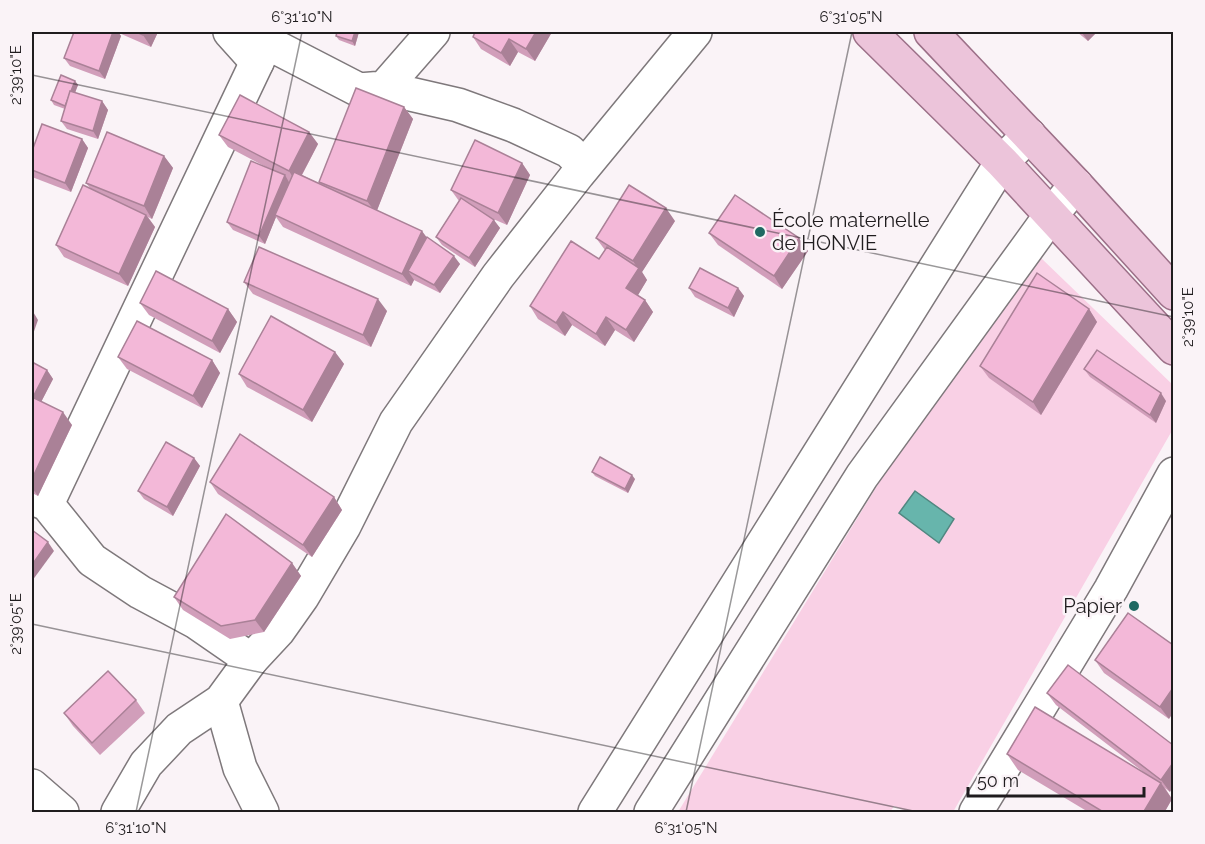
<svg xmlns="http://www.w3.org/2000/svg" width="1205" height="844" font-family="Raleway,sans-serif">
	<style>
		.green { fill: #f9d0e5 }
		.water { fill: #67b5ac; stroke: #518781; stroke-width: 1.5 }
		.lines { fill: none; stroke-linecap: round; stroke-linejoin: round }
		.minor-casing { stroke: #7e787b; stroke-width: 36 }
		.major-casing { stroke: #9c7088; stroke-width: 36 }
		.minor { stroke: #fff; stroke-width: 33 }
		.major { stroke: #ecc4da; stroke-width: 33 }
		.wall { fill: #d19eba }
		.shaded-wall { fill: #aa8197 }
		.building { fill: #f3b8d8; stroke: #aa8197; stroke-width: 1.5 }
		.ticks { fill: none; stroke: #1f1c1e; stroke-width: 1.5; stroke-opacity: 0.45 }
		.poi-dot { fill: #1f6962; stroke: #faf3f7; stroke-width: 2 }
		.labels { text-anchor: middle; stroke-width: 5; stroke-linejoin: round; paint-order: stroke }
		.poi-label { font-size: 20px; fill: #1f1c1e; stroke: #faf3f7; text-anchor: start }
		.neatline { fill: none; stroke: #1f1c1e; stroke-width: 2 }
		.ticks-label { font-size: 15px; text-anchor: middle; fill: #1f1c1e }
	</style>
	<rect width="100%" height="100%" fill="#faf3f7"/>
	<!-- green -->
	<polygon class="green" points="1041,258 1173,385 1173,429 953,812 908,812 894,806 890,812 678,812 891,463"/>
	<!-- water -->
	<polygon class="water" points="915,491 954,519 939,543 899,513"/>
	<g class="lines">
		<!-- minor casing -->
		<g class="minor-casing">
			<g id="minor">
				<polyline points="230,32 257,62"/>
				<polyline points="266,42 359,90 384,88 433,32"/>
				<polyline points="384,88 458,105 513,125 569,151 584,166"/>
				<polyline points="32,498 47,504 92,560 140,592 196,622 251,660"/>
				<polyline points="47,504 257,62 266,42 267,32"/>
				<polyline points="221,701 240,768 262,812"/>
				<polyline points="32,786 62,812"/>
				<polyline points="118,812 146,764 179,729 221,701 251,660 278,631 302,597 344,526 396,422 498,276 578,174 695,32"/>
				<polyline points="595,812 1002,162 1029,135"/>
				<polyline points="651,812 862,476 1051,215 1076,185"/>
				<polyline points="976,812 1111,589 1174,474"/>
			</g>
		</g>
		<!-- major casing -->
		<g class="major-casing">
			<g id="major">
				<polyline points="870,32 1002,162 1174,348"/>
				<polyline points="931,32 1076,185 1174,293"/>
			</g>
		</g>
		<!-- minor -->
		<use href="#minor" class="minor"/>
		<!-- major -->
		<use href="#major" class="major"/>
	</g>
	<!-- wall -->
	<g class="wall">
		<polygon points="74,32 158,32 151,47 119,33 121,36 105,79 70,66 64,58"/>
		<polygon points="359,32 355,46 339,40 336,36"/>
		<polygon points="552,32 535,61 518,52 510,66 481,49 473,37"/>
		<polygon points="1077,32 1097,32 1088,41"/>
		<polygon points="75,81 78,85 75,93 102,101 108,110 98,139 67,129 61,121 65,109 54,105 51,100"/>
		<polygon points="404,107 413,119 377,210 427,238 460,264 440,293 414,280 411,286 283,227 276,217 265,244 233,230 227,222 266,167 228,147 219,135 309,132 318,144 302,175 320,184 319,182"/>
		<polygon points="82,139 88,148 71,192 32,177 32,151"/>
		<polygon points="164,156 173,168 152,219 148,217 155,227 128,286 64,257 56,245 90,188 86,183"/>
		<polygon points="522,163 530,175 507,225 491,218 500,228 475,267 442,245 436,237 459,201 451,190"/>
		<polygon points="675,221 642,272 647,280 638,295 645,300 653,312 634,342 615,330 605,346 572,325 565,336 538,319 530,306 599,259 605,250 596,238"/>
		<polygon points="709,233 808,251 782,289 718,245"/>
		<polygon points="244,282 387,311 371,347 253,294"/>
		<polygon points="689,288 738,288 744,296 734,317 695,297"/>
		<polygon points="140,303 228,309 237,322 220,353 149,315"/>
		<polygon points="1089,309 1097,322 1041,415 989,378 980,366"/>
		<polygon points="335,352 344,364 312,422 247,387 239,374"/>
		<polygon points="118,357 212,360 220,373 202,408 127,369"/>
		<polygon points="32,362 47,370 53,379 41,402 72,425 38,496 32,493"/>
		<polygon points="1084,369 1166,401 1156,423 1090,377"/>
		<polygon points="194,458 200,466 173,516 144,499 138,491"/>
		<polygon points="592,472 635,479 628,493 595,476"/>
		<polygon points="210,482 334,497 342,510 312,557 218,494"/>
		<polygon points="292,563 301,576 264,632 230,639 183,610 174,597"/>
		<polygon points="1128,613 1169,719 1104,673 1095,660"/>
		<polygon points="1047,693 1173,745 1170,792 1165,788 1172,799 1164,813 1090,813 1018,770 1007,754 1146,774 1056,705"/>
		<polygon points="136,700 145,713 100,755 73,726 64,713"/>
	</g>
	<!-- shaded-wall -->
	<g class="shaded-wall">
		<polygon points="113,32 118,32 121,36 105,79 99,71"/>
		<polygon points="144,32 158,32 151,47 143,35"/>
		<polygon points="355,32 359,32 355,46 352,41"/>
		<polygon points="536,32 552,32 535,61 526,49"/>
		<polygon points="1083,32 1097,32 1088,41 1082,33"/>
		<polygon points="509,39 518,52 510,66 501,53"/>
		<polygon points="75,81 78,85 68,110 65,106"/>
		<polygon points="102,101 108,110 98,139 93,131"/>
		<polygon points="404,107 413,119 376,213 367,201"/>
		<polygon points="309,132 318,144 297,184 289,171"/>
		<polygon points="82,139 88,148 71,192 65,183"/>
		<polygon points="164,156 173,168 152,219 144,206"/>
		<polygon points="522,163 530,175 507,225 498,213"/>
		<polygon points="285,175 290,184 275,215 276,217 265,244 259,236"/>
		<polygon points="666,208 675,221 642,272 647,280 635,300 626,288 638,269 633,261"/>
		<polygon points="146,215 155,227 128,286 119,274"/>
		<polygon points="494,220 500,228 475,267 469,258"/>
		<polygon points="422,231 431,243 408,271 414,280 411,286 402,274"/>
		<polygon points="799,238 808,251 782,289 774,276"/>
		<polygon points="454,256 460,264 440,293 434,285"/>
		<polygon points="738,288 744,296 734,317 728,308"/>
		<polygon points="378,299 387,311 371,347 363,335"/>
		<polygon points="645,300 653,312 634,342 626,330"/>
		<polygon points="228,309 237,322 220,353 212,341"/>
		<polygon points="1089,309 1097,322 1041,415 1033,402"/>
		<polygon points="32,310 38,320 32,337"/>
		<polygon points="563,312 572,325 565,336 556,323"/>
		<polygon points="606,317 615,330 605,346 596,334"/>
		<polygon points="335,352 344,364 312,422 303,410"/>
		<polygon points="212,360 220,373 202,408 193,396"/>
		<polygon points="47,370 53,379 39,406 33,397"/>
		<polygon points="1161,393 1166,401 1156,423 1150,415"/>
		<polygon points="63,412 72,425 38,496 32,488 32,479"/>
		<polygon points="194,458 200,466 173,516 167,507"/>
		<polygon points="632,475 635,479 628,493 625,489"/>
		<polygon points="334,497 342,510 312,557 303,545"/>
		<polygon points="48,542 54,551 32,581 32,565"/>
		<polygon points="292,563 301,576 264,632 255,620"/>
		<polygon points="1173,688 1173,713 1169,719 1160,707"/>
		<polygon points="1173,763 1173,787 1170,792 1161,780"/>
		<polygon points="1161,783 1172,799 1164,813 1143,813"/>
	</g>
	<!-- building -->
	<g class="building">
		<polygon points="74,32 113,32 99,71 64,58"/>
		<polygon points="136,32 144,32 143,35"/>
		<polygon points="337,32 355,32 352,41 336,36"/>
		<polygon points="475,32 536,32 526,49 509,39 501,53 473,37"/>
		<polygon points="61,75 75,81 65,106 51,100"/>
		<polygon points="356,88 404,107 367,201 319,182"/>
		<polygon points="70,91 102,101 93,131 61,121"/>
		<polygon points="240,95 309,132 289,171 219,135"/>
		<polygon points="42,124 82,139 65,183 32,170 32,151"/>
		<polygon points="107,132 164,156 144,206 86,183"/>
		<polygon points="475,140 522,163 498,213 451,190"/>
		<polygon points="251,161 285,175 259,236 227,222"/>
		<polygon points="294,172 422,231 402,274 275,215"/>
		<polygon points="83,185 146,215 119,274 56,245"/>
		<polygon points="629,185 666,208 633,261 596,238"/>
		<polygon points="735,195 799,238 774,276 709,233"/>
		<polygon points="461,198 494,220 469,258 436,237"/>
		<polygon points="427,237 454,256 434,285 408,271"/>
		<polygon points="571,241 599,259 607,247 639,268 626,288 645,300 626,330 606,317 596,334 563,312 556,323 530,306"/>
		<polygon points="259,247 378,299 363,335 244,282"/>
		<polygon points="700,268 738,288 728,308 689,288"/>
		<polygon points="156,271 228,309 212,341 140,303"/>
		<polygon points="1037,273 1089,309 1033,402 980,366"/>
		<polygon points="271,316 335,352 303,410 239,374"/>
		<polygon points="137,321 212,360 193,396 118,357"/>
		<polygon points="1097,350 1161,393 1150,415 1084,369"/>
		<polygon points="32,362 47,370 33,397 32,396"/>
		<polygon points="32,397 63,412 32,479"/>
		<polygon points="240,434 334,497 303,545 210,482"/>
		<polygon points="166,442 194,458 167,507 138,491"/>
		<polygon points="600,457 632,475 625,489 592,472"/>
		<polygon points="226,514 292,563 255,620 221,626 174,597"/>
		<polygon points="32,530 48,542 32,565"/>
		<polygon points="1128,613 1173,645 1173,688 1160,707 1095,660"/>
		<polygon points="1068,665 1173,745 1173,763 1161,780 1047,693"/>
		<polygon points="108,671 136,700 92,743 64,713"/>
		<polygon points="1035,707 1161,783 1143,813 1105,813 1007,754"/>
	</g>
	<!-- ticks -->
	<path class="ticks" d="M32,75L1174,317M32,624L918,812M136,812L302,32M686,812L852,32"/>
	<!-- markers -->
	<g class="poi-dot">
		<circle cx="760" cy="232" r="6"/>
		<circle cx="1134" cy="606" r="6"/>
	</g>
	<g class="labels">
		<!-- poi labels -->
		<g class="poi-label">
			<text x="772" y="227">École maternelle<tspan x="772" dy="23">de HONVIE</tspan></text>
			<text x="1122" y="613" text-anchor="end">Papier</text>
		</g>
	</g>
	<!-- border -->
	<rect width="1205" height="844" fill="none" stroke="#faf3f7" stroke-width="66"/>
	<!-- scale -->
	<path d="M968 787v9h176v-9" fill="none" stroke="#1f1c1e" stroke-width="3"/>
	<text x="977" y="787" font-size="18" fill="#1f1c1e" stroke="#faf3f7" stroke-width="4.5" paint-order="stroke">50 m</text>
	<rect x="33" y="33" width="1139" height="778" class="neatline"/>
	<g class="ticks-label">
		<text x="302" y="22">6°31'10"N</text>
		<text x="851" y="22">6°31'05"N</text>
		<text transform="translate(16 75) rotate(-90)" y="5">2°39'10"E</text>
		<text transform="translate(1188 317) rotate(-90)" y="5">2°39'10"E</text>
		<text transform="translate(16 624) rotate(-90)" y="5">2°39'05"E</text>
		<text x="136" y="833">6°31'10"N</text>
		<text x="686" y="833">6°31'05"N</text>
	</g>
</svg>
